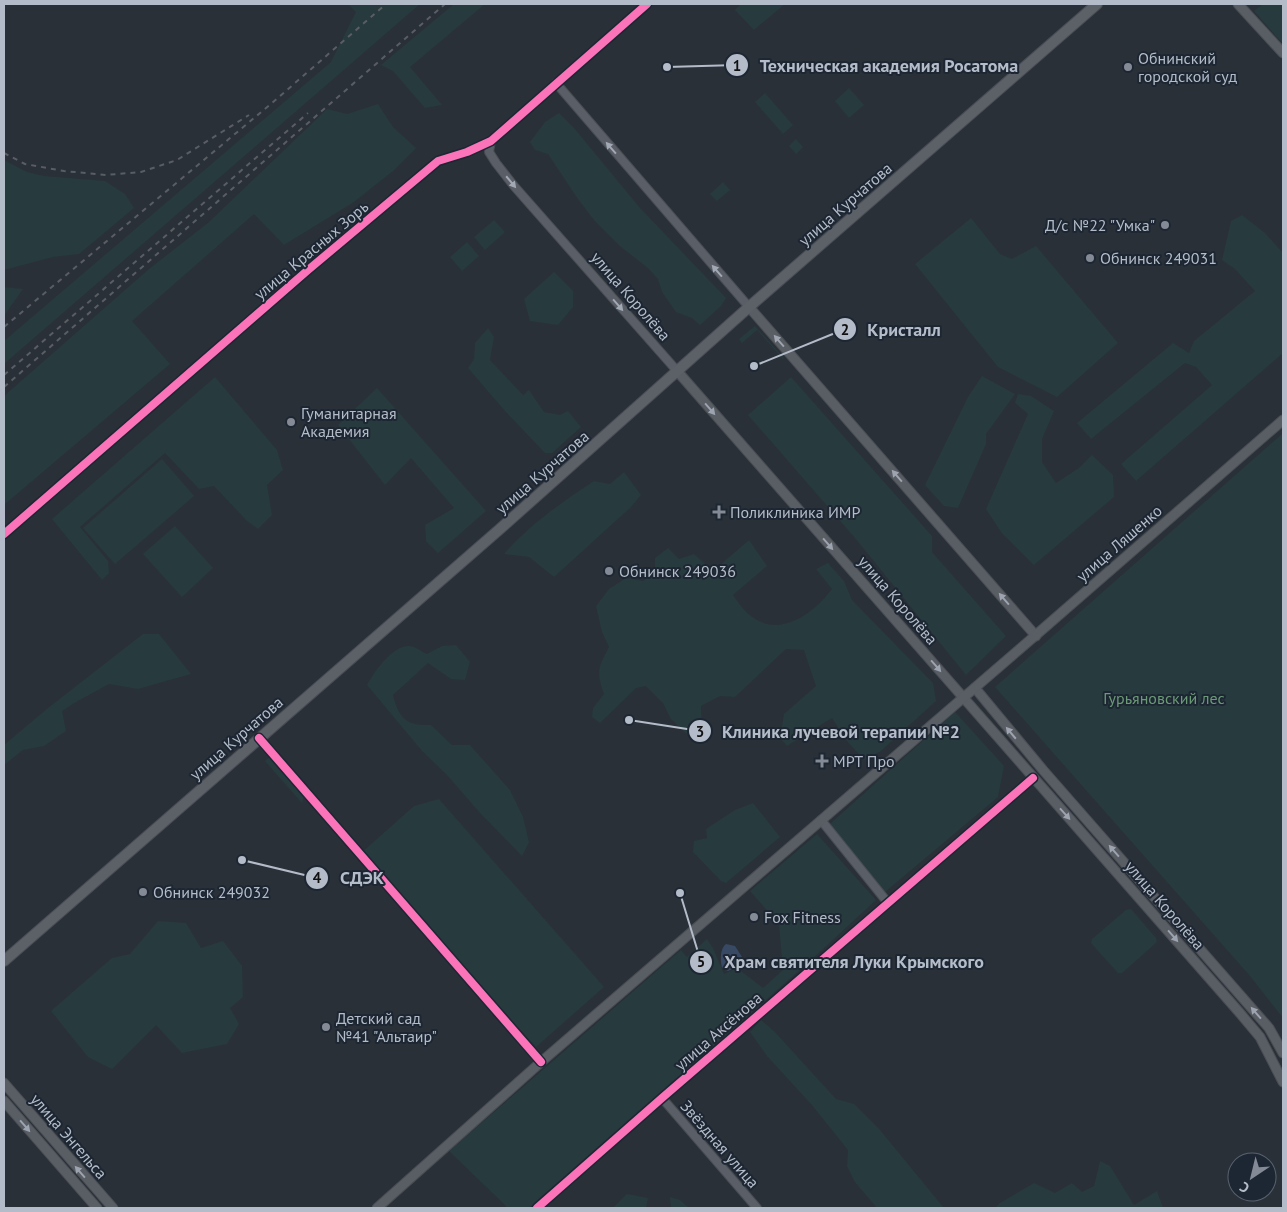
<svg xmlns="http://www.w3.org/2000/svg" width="1287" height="1212" font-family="'PT Sans',sans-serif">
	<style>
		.green { fill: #273a3e }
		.water { fill: #384963 }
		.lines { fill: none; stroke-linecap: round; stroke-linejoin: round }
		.minor-casing { stroke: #484c53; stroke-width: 9 }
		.tertiary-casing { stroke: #484c53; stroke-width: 10 }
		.secondary-casing { stroke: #484c53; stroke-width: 11 }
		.primary-casing { stroke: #484c55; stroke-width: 12 }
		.minor { stroke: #5a5e66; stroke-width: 6 }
		.tertiary { stroke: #5a5e66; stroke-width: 8 }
		.secondary { stroke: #595d64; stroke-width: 9 }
		.primary { stroke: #5c6168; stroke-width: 10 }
		.rail { stroke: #595d64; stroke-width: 2; stroke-dasharray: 5 5; stroke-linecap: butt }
		.cycleway-casing { stroke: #1d2633; stroke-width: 11 }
		.cycleway { stroke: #fb73b8; stroke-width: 8 }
		.oneway { fill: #a2a9b5 }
		.oneway2 { fill: #9da4b0 }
		.poi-dot { fill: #848b96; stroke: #1d2633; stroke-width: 2 }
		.labels { text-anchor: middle; stroke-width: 4; stroke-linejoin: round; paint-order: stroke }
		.poi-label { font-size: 16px; fill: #b4bcc9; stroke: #1d2633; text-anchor: start }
		.street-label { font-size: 16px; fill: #b4bcc9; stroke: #1d2633 }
		.park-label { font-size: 16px; fill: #6b9a76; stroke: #1d2633 }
		.leader { fill: none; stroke: #b4bcc9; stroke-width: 2 }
		.callout-dot { fill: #b4bcc9; stroke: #1d2633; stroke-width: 2 }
		.mark-label { font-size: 15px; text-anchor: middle; font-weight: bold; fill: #111 }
		.callout-label { font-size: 18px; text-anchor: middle; font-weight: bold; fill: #b4bcc9; stroke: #1d2633; stroke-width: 4; stroke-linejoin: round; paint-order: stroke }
	</style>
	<rect width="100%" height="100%" fill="#2a3038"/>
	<!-- green -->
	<g class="green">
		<polygon points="348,4 420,4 4,364 4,341 331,62 356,12"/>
		<polygon points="454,4 485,4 410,67 442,105 425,108 393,71 381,65"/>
		<polygon points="741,4 785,4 754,30 735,10"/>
		<polygon points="1263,4 1283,4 1283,44 1254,11"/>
		<polygon points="849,88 864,105 849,118 835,101"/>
		<polygon points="765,93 793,125 783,134 755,102"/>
		<polygon points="378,104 393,127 416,148 393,171 354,202 284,245 254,214 132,321 170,364 4,505 4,396 149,269 209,222 327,109 347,114"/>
		<polygon points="559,113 574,128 640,208 726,298 721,306 700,325 692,318 676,312 662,292 658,279 648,268 620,246 594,220 578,199 548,154 535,150 530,142 545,122"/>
		<polygon points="796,139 803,147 796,154 789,146"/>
		<polygon points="4,160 27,172 44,176 105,181 125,194 134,208 79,254 53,257 4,270"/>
		<polygon points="723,182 730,190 717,201 710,194"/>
		<polygon points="1242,215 1265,233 1283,253 1283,353 1136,481 1121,464 1212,385 1196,367 1185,363 1091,439 1077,423 1173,343 1189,353 1194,341 1255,291 1235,269 1222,260 1231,221"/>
		<polygon points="971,218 1000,254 1012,259 1036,246 1118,343 1057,397 998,367 915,264"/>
		<polygon points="494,220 505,232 485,250 474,237"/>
		<polygon points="467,242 479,256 462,271 450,257"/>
		<polygon points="554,272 573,291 573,307 558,325 530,321 524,299"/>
		<polygon points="4,287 23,289 4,316"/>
		<polygon points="755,326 784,358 783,359 757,330 742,343 739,339"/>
		<polygon points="488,328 494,337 490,360 523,395 529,390 544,412 560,415 568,411 581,427 552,453 545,453 505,411 468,368 474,359 475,343"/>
		<polygon points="982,376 1015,394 986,434 986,444 958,508 944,506 925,485 968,397"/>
		<polygon points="215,377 277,450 283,470 267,485 272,515 258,529 247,521 214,486 199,489 165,453 80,527 108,561 109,573 102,580 52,519"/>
		<polygon points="791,377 932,536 932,552 1006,636 966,675 855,538 748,415"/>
		<polygon points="377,388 486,511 438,553 426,541 425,525 454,508 411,458 385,485 338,425"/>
		<polygon points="1018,394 1031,396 1054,411 1042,439 1042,462 1056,483 1079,468 1092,455 1113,475 1114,497 1034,565 1001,532 986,509 1028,414 1015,403"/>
		<polygon points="1283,433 1283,1018 1250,976 995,687"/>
		<polygon points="162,459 194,496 115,564 83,528"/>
		<path d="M624,472L641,495L630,508L554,577L529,557L504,554C529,525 562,502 594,481L610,484Z"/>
		<polygon points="175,526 213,568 182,597 143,554"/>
		<path d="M749,540L767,566L733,595C738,602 744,611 751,616C780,639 814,613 832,589L816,569L828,563L844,581L852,600L933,683L936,701L881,751L864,760L847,741L832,718L787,746L780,738L784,714L816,686L804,650L786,649L735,697L720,696L701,706L702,736L695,742L671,719L663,703L646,686L636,688L600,723L592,717L593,708L604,694C596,671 598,668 609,647L602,632L596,606L609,589L626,578L643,581L655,573V558L668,548L679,559L694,554L713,571Z"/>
		<polygon points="143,634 159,634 191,674 138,689 109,684 76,702 62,711 66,731 44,746 23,750 4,765 4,745 48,708"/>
		<path d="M456,645L470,662L465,680L451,679L428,663L393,695C399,719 407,726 431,725L452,745H470L510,790L523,817L529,842L522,856L480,813L447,775L422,751L367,685C374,672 393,645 409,646C415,646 422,652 427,654L442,646Z"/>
		<polygon points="955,712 1004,766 998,797 885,892 830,824"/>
		<polygon points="270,757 304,796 302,803 265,761"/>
		<polygon points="439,799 604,987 536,1047 360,854 414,806"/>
		<polygon points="753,803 780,837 726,883 721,881 693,852 694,841 707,838 706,829 735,810"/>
		<polygon points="817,834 876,900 809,962 529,1208 508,1208 449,1151 681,950 687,957 707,939 713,948 724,974 737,968 763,988 783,970 779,924 750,891"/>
		<polygon points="1131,909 1156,938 1157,942 1122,973 1118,973 1091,943 1092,939 1126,910"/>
		<polygon points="158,921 186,923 201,948 223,941 242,966 243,997 230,1008 239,1024 227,1044 182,1053 156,1025 112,1069 88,1057 51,1011 112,958 130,954"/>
		<polygon points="761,1020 775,1032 836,1099 854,1104 880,1130 944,1208 877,1208 855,1182 847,1166 848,1150 811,1104 767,1056 750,1032"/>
		<polygon points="1100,1161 1110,1166 1134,1205 1157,1191 1163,1208 995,1208 1000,1203 1034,1183 1055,1193 1072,1183 1082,1192 1094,1186"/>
		<polygon points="627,1194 648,1198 646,1208 613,1208"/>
		<polygon points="670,1197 680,1200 689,1208 671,1208"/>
	</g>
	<!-- water -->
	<path class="water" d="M726,944L735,946L742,957V962L738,967L728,971L722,968C720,959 720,949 726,944Z"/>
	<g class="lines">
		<!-- minor casing -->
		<g class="minor-casing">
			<g id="minor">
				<polyline points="4,534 308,270 438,161 467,152 491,141"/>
				<polyline points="259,738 541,1062"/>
			</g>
		</g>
		<!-- tertiary casing -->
		<g class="tertiary-casing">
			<g id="tertiary">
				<polyline points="647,4 491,141 489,152 496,163 514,186 678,372"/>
				<polyline points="556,83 749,307"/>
				<polyline points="821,820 888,903"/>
				<polyline points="662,1098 757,1208"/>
				<polyline points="537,1208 662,1098 1033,778"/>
			</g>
		</g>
		<!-- secondary casing -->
		<g class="secondary-casing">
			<g id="secondary">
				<polyline points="1238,4 1283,53"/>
				<polyline points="749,307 1036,636"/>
				<polyline points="678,372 1239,1012 1260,1037 1283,1082"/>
				<polyline points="975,688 1043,770 1269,1028 1283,1053"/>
				<polyline points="4,1083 113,1208"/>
				<polyline points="4,1101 97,1208"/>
				<polyline points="377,1208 541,1062 1044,628 1283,420"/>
			</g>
		</g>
		<!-- primary casing -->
		<g class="primary-casing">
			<polyline id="primary" points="4,961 501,528 749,307 1097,4"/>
		</g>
		<!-- minor -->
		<use href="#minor" class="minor"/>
		<!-- tertiary -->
		<use href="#tertiary" class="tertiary"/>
		<!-- secondary -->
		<use href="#secondary" class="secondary"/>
		<!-- primary -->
		<use href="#primary" class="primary"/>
		<!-- rail -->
		<g class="rail">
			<polyline points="4,153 25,164 64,171 106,175 141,172 177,160 249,115"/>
			<polyline points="4,327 272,103 386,4"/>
			<polyline points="4,375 308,113"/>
			<polyline points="4,387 445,4"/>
		</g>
		<!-- cycleway casing -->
		<g class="cycleway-casing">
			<g id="cycleway">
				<polyline points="4,534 308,270 438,161 467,152 491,141 647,4"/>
				<polyline points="259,738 541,1062"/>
				<polyline points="537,1208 662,1098 1033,778"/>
			</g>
		</g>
		<!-- cycleway -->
		<use href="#cycleway" class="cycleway"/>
	</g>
	<!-- one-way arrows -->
	<defs><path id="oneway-solid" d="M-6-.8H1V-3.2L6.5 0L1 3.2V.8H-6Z" transform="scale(1.25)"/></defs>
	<g class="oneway">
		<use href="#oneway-solid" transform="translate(611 148) rotate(-131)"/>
		<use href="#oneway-solid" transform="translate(511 182) rotate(50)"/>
		<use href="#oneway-solid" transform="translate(717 271) rotate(-131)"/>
		<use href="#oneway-solid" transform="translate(618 305) rotate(49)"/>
	</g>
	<g class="oneway2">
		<use href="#oneway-solid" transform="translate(779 341) rotate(-131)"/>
		<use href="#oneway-solid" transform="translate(710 409) rotate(49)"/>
		<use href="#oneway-solid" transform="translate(897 476) rotate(-131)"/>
		<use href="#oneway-solid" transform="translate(828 544) rotate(49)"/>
		<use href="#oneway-solid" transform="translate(1004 599) rotate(-131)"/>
		<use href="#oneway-solid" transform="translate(936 666) rotate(49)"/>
		<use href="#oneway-solid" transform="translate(1011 733) rotate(-130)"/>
		<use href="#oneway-solid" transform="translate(1065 814) rotate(48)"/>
		<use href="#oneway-solid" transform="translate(1114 851) rotate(-131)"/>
		<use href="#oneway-solid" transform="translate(1173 936) rotate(49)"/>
		<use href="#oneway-solid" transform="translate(1256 1013) rotate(-131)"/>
		<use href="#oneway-solid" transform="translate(25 1126) rotate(49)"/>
		<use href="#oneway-solid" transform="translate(80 1172) rotate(-131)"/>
	</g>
	<!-- markers -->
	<g class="poi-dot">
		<circle cx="1128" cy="67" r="5"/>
		<circle cx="1165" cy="225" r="5"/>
		<circle cx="1090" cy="258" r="5"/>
		<circle cx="291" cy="422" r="5"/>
		<path d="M716.5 504.5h5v5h5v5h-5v5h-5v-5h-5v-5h5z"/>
		<circle cx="609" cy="571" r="5"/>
		<path d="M819.5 753.5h5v5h5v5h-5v5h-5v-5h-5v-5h5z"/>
		<circle cx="143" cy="892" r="5"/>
		<circle cx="754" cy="917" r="5"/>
		<circle cx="326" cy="1027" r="5"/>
	</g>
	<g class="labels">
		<!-- poi labels -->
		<g class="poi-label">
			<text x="1138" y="64">Обнинский<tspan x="1138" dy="18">городской суд</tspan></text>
			<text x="1155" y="231" text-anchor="end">Д/с №22 "Умка"</text>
			<text x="1100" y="264">Обнинск 249031</text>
			<text x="301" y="419">Гуманитарная<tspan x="301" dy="18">Академия</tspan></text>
			<text x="730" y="518">Поликлиника ИМР</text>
			<text x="619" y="577">Обнинск 249036</text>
			<text x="833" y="767">МРТ Про</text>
			<text x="153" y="898">Обнинск 249032</text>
			<text x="764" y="923">Fox Fitness</text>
			<text x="336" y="1024">Детский сад<tspan x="336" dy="18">№41 "Альтаир"</tspan></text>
		</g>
		<!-- street labels -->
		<g class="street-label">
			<text transform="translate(845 204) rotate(-41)" y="6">улица Курчатова</text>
			<text transform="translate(311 250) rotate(-40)" y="6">улица Красных Зорь</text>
			<text transform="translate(631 296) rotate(49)" y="6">улица Королёва</text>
			<text transform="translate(542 472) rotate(-41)" y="6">улица Курчатова</text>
			<text transform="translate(1119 543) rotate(-41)" y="6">улица Ляшенко</text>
			<text transform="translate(898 600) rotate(49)" y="6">улица Королёва</text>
			<text transform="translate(236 738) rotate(-41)" y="6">улица Курчатова</text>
			<text transform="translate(1165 905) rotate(49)" y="6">улица Королёва</text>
			<text transform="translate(718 1031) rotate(-41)" y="6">улица Аксёнова</text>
			<text transform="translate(69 1136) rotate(49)" y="6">улица Энгельса</text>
			<text transform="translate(720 1144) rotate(49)" y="6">Звёздная улица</text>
		</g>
		<!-- park labels -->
		<g class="park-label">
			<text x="1164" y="704">Гурьяновский лес</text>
		</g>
	</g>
	<!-- callouts -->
	<path class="leader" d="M667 67L737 65M754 366L845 329M629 720L700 731M242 860L317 878M680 893L701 962"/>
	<g class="callout-dot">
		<circle cx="667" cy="67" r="5"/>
		<circle cx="754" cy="366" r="5"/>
		<circle cx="629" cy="720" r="5"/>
		<circle cx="242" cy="860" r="5"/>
		<circle cx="680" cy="893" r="5"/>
		<circle cx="737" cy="65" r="12"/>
		<circle cx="845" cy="329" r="12"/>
		<circle cx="700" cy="731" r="12"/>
		<circle cx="317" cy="878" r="12"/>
		<circle cx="701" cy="962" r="12"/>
	</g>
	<g class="mark-label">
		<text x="737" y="71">1</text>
		<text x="845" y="335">2</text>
		<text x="700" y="737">3</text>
		<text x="317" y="883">4</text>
		<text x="701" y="967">5</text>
	</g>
	<g class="callout-label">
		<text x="889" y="72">Техническая академия Росатома</text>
		<text x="904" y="336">Кристалл</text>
		<text x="841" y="738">Клиника лучевой терапии №2</text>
		<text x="362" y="884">СДЭК</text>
		<text x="854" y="968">Храм святителя Луки Крымского</text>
	</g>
	<!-- border -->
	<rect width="1287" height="1212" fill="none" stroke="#b4bcc9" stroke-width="10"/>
	<!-- north arrow -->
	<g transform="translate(1252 1177) rotate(215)"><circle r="24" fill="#1d2633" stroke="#59626f"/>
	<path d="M0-4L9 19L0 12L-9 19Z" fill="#848b96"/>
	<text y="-8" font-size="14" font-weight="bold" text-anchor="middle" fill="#b4bcc9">С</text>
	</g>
</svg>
